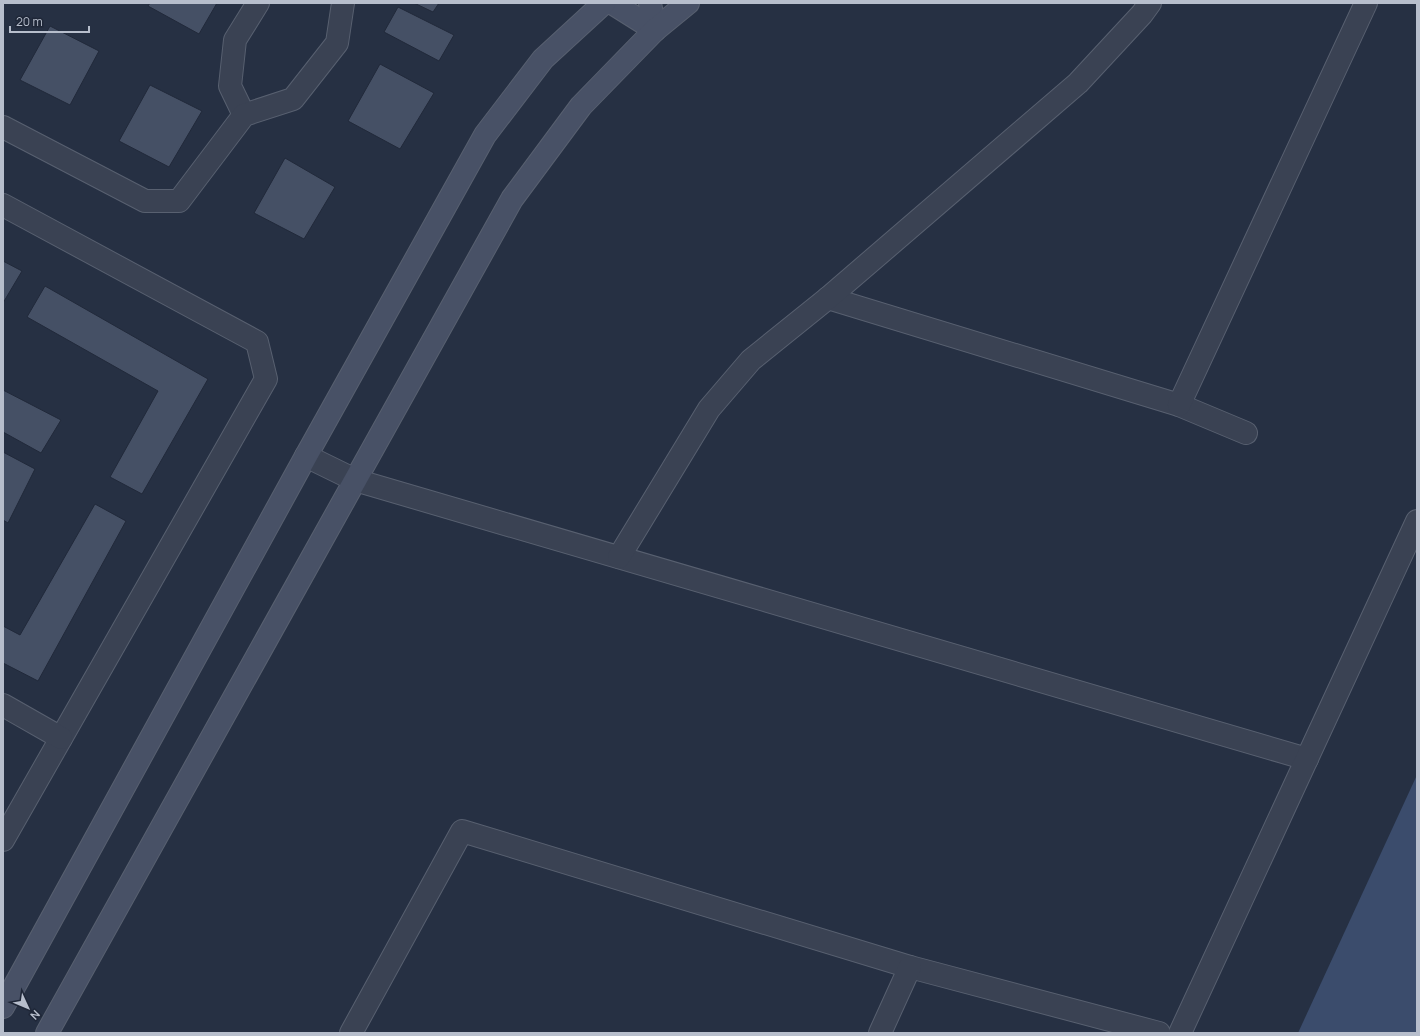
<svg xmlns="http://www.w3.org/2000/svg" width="1420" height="1036" font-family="Manrope,sans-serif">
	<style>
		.water { fill: #3b4c6c }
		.building { fill: #455065; stroke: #21293a }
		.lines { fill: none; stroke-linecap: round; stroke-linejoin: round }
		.street-casing { stroke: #586070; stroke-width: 24 }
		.secondary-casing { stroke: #586070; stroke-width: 24 }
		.street { stroke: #3a4253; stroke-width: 22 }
		.secondary { stroke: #485166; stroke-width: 22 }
	</style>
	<rect width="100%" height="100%" fill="#263043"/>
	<!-- water -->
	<polygon class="water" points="1417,775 1417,1033 1298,1033"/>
	<!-- building -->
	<g class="building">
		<polygon points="150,3 217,3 199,34 148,6"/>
		<polygon points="414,3 439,3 433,12"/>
		<polygon points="398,7 454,35 439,61 384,32"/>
		<polygon points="50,26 99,51 70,105 20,80"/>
		<polygon points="380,64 434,93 400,149 348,121"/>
		<polygon points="150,85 202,111 169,167 119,141"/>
		<polygon points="285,158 335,187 304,239 254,213"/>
		<polygon points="3,261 22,271 3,303"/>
		<polygon points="45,286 208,379 142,494 110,477 158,391 27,317"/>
		<polygon points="3,390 61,420 41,453 3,432"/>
		<polygon points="3,452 35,469 8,523 3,520"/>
		<polygon points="95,504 126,521 38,681 3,663 3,626 20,635"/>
	</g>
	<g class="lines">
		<!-- street casing -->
		<g class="street-casing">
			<g id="street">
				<polyline points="244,115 230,86 235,40 258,3"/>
				<polyline points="3,127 145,201 179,201 244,115 293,99 337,43 343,3"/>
				<polyline points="3,205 257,342 266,379 3,840"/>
				<polyline points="828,298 1179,405 1246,433"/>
				<polyline points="1179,405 1366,3"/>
				<polyline points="306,456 355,480 1307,759"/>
				<polyline points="619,557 709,409 751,360 828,298 1078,83 1142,14 1150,3"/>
				<polyline points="3,705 61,738"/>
				<polyline points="351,1033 462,831 910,967 1159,1033"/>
				<polyline points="880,1033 910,967"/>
				<polyline points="1180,1033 1417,521"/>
			</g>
		</g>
		<!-- secondary casing -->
		<g class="secondary-casing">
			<g id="secondary">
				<polyline points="612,3 655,30 650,3"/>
				<polyline points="3,1007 306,456 485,135 543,59 604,3"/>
				<polyline points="47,1033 512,199 581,106 655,30 688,3"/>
			</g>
		</g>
		<!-- street -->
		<use href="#street" class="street"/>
		<!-- secondary -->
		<use href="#secondary" class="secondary"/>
	</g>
	<!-- border -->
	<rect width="1420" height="1036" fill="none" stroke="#b7becc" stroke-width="8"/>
	<!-- north arrow -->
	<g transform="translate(28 1008) rotate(134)" stroke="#1f2738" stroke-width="3" paint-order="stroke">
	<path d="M0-3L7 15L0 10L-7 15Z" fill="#b7becc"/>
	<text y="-6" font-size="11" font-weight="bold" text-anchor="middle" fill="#b7becc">N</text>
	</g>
	<!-- scale -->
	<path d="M10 26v6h79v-6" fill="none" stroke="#b7becc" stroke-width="2"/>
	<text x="16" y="26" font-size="12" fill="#b7becc" stroke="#1f2738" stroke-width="3" paint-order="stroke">20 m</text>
</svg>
